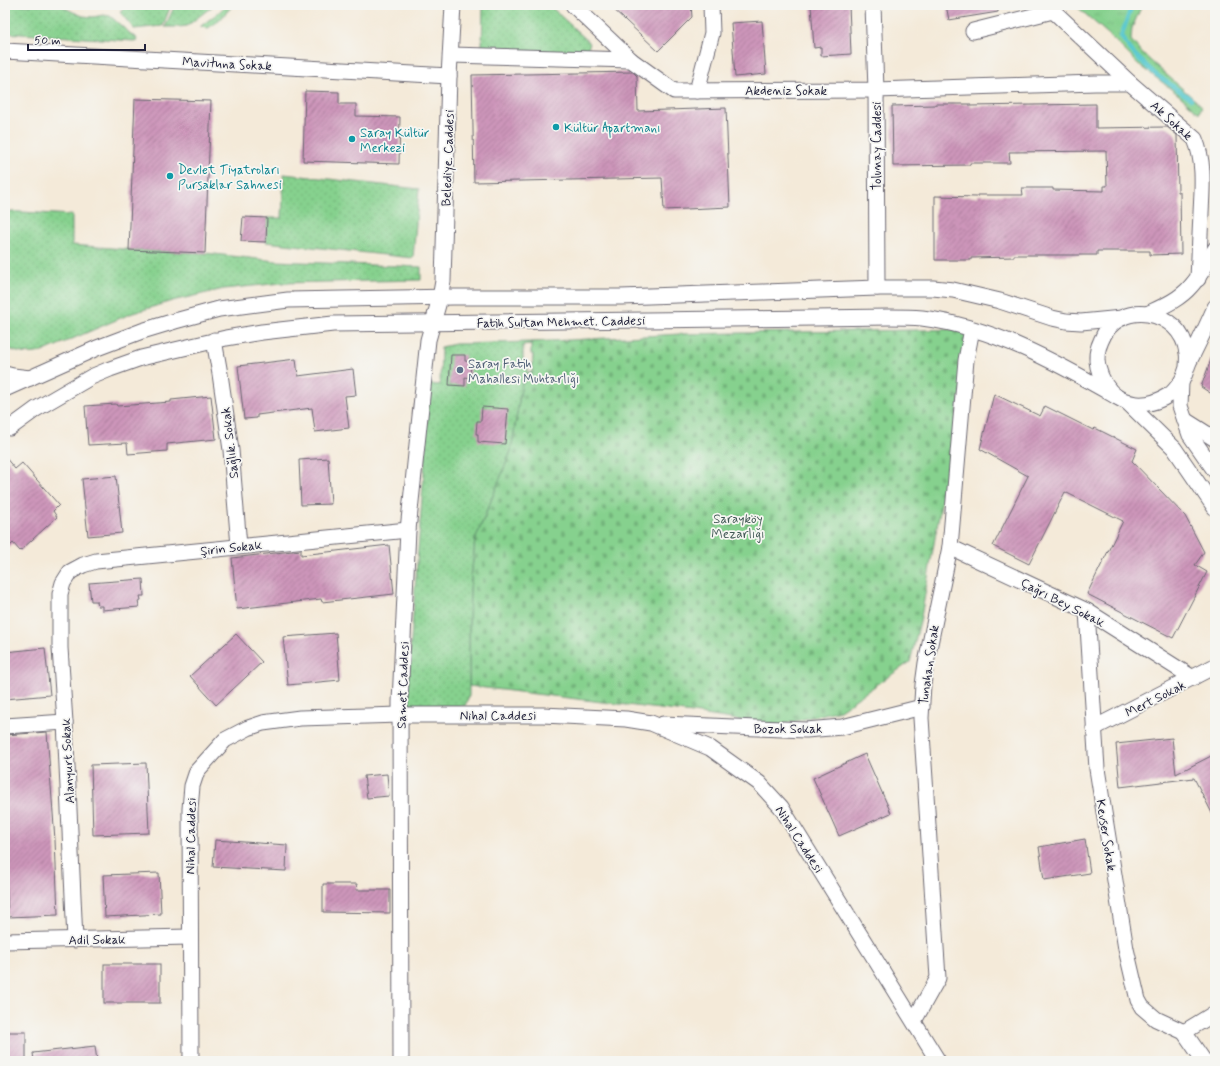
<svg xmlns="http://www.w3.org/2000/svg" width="1220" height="1066" font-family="Mynerve,sans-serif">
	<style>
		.grass { fill: url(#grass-tufts); stroke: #547a64 }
		.cemetery { fill: url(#cemetery-stones); stroke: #547a64 }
		.park { fill: url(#park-dots); stroke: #547a64 }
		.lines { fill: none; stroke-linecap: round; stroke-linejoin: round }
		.stream { stroke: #5cc9d0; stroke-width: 4.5 }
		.building { fill: url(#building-hatch) }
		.minor-casing { stroke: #6c6872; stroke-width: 17 }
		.minor { stroke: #fff; stroke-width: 15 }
		.culture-dot { fill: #0f9aa8; stroke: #f6f6f2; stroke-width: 1.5 }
		.service-dot { fill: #5c6f8a; stroke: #f6f6f2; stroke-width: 1.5 }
		.labels { text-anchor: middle; stroke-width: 3.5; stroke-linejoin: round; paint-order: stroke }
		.street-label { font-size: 13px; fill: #22223b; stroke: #f6f6f2 }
		.culture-label { font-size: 13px; fill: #0d838f; stroke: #f6f6f2; text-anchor: start }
		.service-label { font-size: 13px; fill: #4e5e75; stroke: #f6f6f2; text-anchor: start }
		.park-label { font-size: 13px; fill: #405754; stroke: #f6f6f2 }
	</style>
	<defs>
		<pattern id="grass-tufts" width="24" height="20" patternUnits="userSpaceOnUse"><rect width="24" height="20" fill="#86d18e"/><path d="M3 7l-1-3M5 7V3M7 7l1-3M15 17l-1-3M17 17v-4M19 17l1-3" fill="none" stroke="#73b37b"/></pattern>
		<pattern id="cemetery-stones" width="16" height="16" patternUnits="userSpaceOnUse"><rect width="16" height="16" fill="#86d18e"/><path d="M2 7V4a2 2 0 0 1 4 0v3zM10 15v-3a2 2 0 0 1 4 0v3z" fill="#73b37b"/></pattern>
		<pattern id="park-dots" width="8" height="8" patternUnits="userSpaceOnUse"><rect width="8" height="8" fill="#86d18e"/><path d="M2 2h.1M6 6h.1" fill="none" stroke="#73b37b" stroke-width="1.8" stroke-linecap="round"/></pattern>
		<pattern id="building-hatch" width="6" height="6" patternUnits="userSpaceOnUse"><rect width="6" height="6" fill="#cd95ba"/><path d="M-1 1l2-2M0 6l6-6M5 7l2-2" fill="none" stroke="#a67998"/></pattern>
	</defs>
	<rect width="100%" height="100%" fill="#f6f6f2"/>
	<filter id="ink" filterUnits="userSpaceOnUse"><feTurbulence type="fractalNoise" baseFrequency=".025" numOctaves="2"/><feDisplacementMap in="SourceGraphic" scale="8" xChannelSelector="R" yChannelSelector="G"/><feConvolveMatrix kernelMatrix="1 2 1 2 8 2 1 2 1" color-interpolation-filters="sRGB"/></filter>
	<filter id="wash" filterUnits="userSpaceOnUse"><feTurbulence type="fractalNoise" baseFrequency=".012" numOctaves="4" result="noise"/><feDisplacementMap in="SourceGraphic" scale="16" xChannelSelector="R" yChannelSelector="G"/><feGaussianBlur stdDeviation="0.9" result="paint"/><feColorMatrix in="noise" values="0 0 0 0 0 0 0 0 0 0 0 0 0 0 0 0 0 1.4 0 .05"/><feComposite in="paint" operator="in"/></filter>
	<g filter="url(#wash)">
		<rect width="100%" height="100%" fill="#f4ead9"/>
		<!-- grass -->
		<polygon class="grass" points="1075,5 1142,5 1132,28 1131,40 1143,54 1202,106 1199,113 1179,95 1137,63 1108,34"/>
		<!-- cemetery -->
		<polygon class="cemetery" points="972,329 921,617 910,662 840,710 776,726 693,713 469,686 469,620 470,589 475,540 511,451 523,376 527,373 532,372 533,354 531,354 531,342 681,334"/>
		<!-- park -->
		<g class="park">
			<polygon points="5,5 60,5 73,12 83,16 93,17 103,15 110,16 132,35 136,37 137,40 134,41 5,33"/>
			<polygon points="126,5 171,5 163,26 134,29 120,12"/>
			<polygon points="175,5 214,5 187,26 179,27 165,27"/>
			<polygon points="226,5 233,5 219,21 208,28 201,27 201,26 219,12"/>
			<polygon points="483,5 549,5 590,43 584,59 485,58 482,48"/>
			<polygon points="284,174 419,189 413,258 266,242 267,218 282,218"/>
			<path d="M5,211L72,215V245L151,251L205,253L276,261L421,267V280L282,283L224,289L172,301L130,314L42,352C26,355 20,354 5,347Z"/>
			<polygon points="531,342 531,344 523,345 523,366 528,367 527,373 523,376 511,451 475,540 470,589 469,620 469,696 465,706 406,705 426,446 428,384 440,385 441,347 455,344"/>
		</g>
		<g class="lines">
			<!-- stream -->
			<polyline class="stream" points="1132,5 1121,37 1134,54 1154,73 1191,99"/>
		</g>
		<g id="blocks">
			<!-- building -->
			<g class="building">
				<polygon points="609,5 691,5 692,17 658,51"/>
				<polygon points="811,5 849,5 851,54 821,56 821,47 814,48"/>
				<polygon points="946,5 998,5 998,12 949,20"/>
				<polygon points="762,21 766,74 735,77 731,23"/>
				<polygon points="633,72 637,76 638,111 726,108 730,207 664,210 662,178 474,182 472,75"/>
				<polygon points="305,91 339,92 339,104 356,104 356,116 400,117 399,164 303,161"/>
				<polygon points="135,99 211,101 205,253 129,250"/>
				<polygon points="935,104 970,104 970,106 1096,104 1096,128 1167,127 1177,135 1178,192 1180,192 1181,254 1150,255 1150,251 1097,251 1097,255 1014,255 1014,257 971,258 971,260 935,260 935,196 977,197 977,195 1023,195 1022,188 1053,188 1053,190 1104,191 1104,186 1107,186 1106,151 1009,152 1010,163 970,163 970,165 893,166 892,106 935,105"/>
				<polygon points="243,217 267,218 266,242 241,241"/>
				<polygon points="1213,354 1215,354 1215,396 1201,387"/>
				<polygon points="451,355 465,355 465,361 471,362 470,378 465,377 465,386 449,385"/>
				<polygon points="296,359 298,376 353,369 356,395 345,396 349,428 315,432 312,408 257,415 257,418 244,419 238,366"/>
				<polygon points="994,394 1040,416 1045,406 1093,430 1095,428 1137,449 1132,461 1185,516 1204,552 1195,565 1207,572 1173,638 1087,594 1123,521 1065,492 1029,564 993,546 1028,476 980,449"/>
				<polygon points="211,396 216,439 167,444 167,451 128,454 127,443 88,445 85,406 116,404 117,406 171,402 171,400"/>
				<polygon points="482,407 508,409 505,444 478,442 478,434 476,434 477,421 481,421"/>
				<polygon points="5,457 15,469 22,463 59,505 53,511 57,517 20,551 13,543 5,551"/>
				<polygon points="328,458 331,504 301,505 299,460"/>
				<polygon points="116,476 122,533 88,536 82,479"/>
				<polygon points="389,545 394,594 322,602 321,599 237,609 232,558 301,550 301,555"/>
				<polygon points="143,579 144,596 140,596 141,600 138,601 139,607 102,610 102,606 98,606 97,601 91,601 89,583"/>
				<polygon points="336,633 340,680 288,685 283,637"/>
				<polygon points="236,634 262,662 216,705 190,676"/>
				<polygon points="45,648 50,695 5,699 5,652"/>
				<polygon points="47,732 55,840 58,915 8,917 5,850 5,735"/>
				<polygon points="1172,738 1176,774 1215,754 1215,819 1194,778 1120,787 1116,744"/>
				<polygon points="865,754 891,813 839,836 813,778"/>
				<polygon points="146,763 149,833 93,835 91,765"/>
				<polygon points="387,774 389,796 367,798 364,776"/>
				<polygon points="1085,839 1090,873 1044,880 1039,847"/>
				<polygon points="215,840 287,845 286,871 213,867"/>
				<polygon points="159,873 161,914 105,917 103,875"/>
				<polygon points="323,884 357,884 356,890 390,890 390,913 323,912"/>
				<rect x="104" y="964" width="56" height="39"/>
				<rect x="5" y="1032" width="21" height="29"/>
				<polygon points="95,1046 97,1061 34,1061 33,1053"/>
			</g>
		</g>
	</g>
	<g filter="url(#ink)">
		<use href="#blocks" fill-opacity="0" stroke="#6c6872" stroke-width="1"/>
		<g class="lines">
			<!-- minor casing -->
			<g class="minor-casing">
				<g id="minor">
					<polyline points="573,5 631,60"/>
					<polyline points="873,5 876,90 877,288"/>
					<path d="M1047,5L1130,83L1195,139C1205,163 1202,189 1201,213C1200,235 1199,257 1198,279"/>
					<polyline points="973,31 1053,11"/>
					<polyline points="5,51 449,76"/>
					<polyline points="451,55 631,60 674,91 876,90 1095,83 1130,83"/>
					<polyline points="697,91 712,33 711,5"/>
					<path d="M1149,313C1164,306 1180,299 1191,286C1201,275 1208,262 1215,249"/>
					<polyline points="214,340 220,374 231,450 239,546"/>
					<path d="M1187,368C1187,363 1188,357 1187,353C1181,308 1117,298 1101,341C1097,349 1096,358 1098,367C1101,379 1107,390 1117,397C1134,408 1153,405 1169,395C1173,393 1178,386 1181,382C1185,376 1186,369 1189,362C1198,344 1207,326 1215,307"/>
					<polyline points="5,374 13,376 30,378"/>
					<polyline points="1181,382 1180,406 1190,435 1215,471"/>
					<polyline points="5,389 97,348 142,331 175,321 219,309 288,300 453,297 621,297 877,288 933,288 953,290 1000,301 1052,318 1066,321 1081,322 1122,318"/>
					<polyline points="1126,401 1174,448 1215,508"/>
					<polyline points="1185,420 1215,439"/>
					<path d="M10,428L36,409L91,377L110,369L141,358L226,338L262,332L333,324L889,317C900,317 911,317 922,318C993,327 1056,362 1117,397"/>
					<polyline points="950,547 1087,611 1193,678"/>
					<polyline points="1087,611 1097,769 1126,949 1138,1000 1142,1007 1156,1019 1184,1032 1204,1061"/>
					<polyline points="663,724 806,730 842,727 922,707"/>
					<polyline points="5,726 65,722"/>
					<polyline points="1094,728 1215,666"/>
					<polyline points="75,940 65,722 60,648 60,594 63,583 70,572 83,565 96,561 408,530"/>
					<polyline points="5,941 189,937"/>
					<polyline points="914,1021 938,978 921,718 923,685 926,663 950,547 966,360 972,329"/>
					<polyline points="1184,1032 1215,1013"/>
					<polyline points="191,1061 190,809 192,786 197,771 225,740 248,728 263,723 300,718 400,715 543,715 626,719 651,723 710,748 759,783 781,807 938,1061"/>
					<polyline points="401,1061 400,702 408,530 428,340 440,298 443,281 449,76 453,5"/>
				</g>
			</g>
			<!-- minor -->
			<use href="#minor" class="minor"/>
		</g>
	</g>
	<!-- markers -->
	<g class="culture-dot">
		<circle cx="556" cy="127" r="4"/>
		<circle cx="352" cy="139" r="4"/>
		<circle cx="170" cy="176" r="4"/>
	</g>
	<circle class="service-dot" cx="460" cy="370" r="4"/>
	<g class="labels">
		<!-- street labels -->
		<g class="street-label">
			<text transform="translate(227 63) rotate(3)" y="5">Mavituna Sokak</text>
			<text x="786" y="95">Akdeniz Sokak</text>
			<text transform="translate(1172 120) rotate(42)" y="5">Ak Sokak</text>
			<text transform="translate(876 146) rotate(-90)" y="5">Tolunay Caddesi</text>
			<text transform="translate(447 158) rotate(-88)" y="5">Belediye. Caddesi</text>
			<text transform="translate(561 321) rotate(-1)" y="5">Fatih Sultan Mehmet. Caddesi</text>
			<text transform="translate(229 443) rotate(-97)" y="5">Sağlık. Sokak</text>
			<text transform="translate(231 547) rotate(-6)" y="5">Şirin Sokak</text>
			<text transform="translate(1063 602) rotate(27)" y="5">Çağrı Bey Sokak</text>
			<text transform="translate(928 665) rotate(-82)" y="5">Tunahan Sokak</text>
			<text transform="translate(402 685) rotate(-88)" y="5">Samet Caddesi</text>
			<text transform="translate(1155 698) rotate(-27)" y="5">Mert Sokak</text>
			<text x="498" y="720">Nihal Caddesi</text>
			<text x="788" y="733">Bozok Sokak</text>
			<text transform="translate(67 761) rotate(-93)" y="5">Alanyurt Sokak</text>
			<text transform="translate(1107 835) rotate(81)" y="5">Kevser Sokak</text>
			<text transform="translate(190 836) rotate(-89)" y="5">Nihal Caddesi</text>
			<text transform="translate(800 839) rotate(57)" y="5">Nihal Caddesi</text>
			<text transform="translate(97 939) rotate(-1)" y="5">Adil Sokak</text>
		</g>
		<!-- culture labels -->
		<g class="culture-label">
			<text x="564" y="132">Kültür Apartmanı</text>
			<text x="360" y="137">Saray Kültür<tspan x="360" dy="15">Merkezi</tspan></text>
			<text x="178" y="174">Devlet Tiyatroları<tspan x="178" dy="15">Pursaklar Sahnesi</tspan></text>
		</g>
		<!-- service labels -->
		<g class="service-label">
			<text x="468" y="368">Saray Fatih<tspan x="468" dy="15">Mahallesi Muhtarlığı</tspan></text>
		</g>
		<!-- park labels -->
		<g class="park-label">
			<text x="738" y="523">Sarayköy<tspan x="738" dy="15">Mezarlığı</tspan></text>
		</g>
	</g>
	<!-- margin -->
	<rect width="1220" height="1066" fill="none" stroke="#f6f6f2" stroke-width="20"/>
	<!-- scale -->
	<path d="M28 44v6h117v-6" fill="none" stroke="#22223b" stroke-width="2"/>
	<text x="34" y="44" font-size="12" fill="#22223b" stroke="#f6f6f2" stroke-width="3" paint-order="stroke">50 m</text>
</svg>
